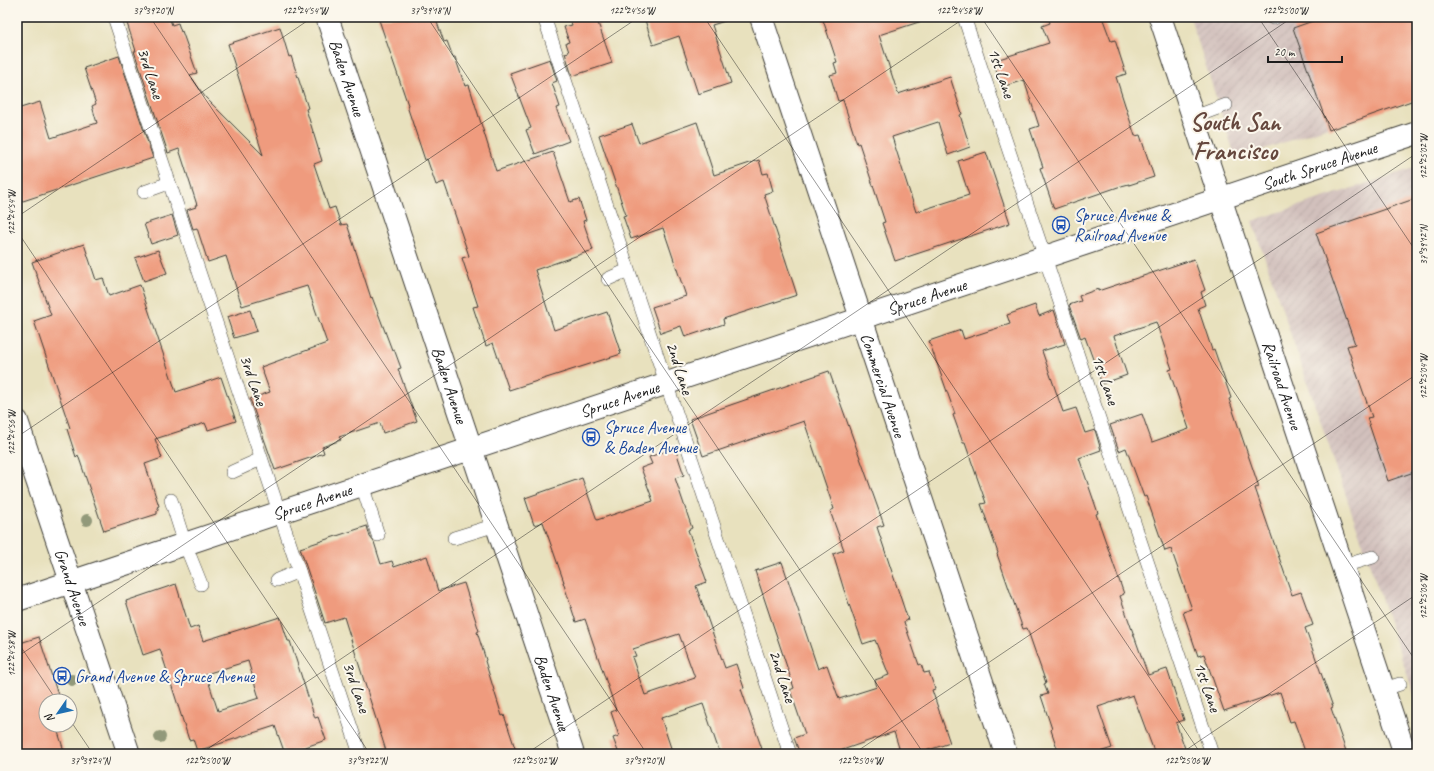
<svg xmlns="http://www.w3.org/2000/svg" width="1434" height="771" font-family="Caveat,sans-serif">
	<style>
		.industrial { fill: url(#industrial-furrows) }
		.building { fill: #ef9b7e; fill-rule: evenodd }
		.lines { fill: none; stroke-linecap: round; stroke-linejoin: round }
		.service-casing { stroke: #3b3a34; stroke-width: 14 }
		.minor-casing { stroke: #3b3a34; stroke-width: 24 }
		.secondary-casing { stroke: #3b3a34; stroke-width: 24 }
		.service { stroke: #fff; stroke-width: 13 }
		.minor { stroke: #fff; stroke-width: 22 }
		.secondary { stroke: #fff; stroke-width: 22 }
		.tree { fill: #92997a }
		.ticks { fill: none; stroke: #1c1c1c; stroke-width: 1; stroke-opacity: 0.45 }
		.labels { text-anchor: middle; stroke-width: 4; stroke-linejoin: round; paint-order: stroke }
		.street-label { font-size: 17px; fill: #1c1c1c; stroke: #fbf7ec }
		.transit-label { font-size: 17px; fill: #164399; stroke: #fbf7ec; text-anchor: start }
		.town-label { font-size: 25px; font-weight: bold; fill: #66483e; stroke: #fbf7ec }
		.neatline { fill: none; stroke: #1c1c1c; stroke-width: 1.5 }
		.ticks-label { font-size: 10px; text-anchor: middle; fill: #1c1c1c }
	</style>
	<defs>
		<pattern id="industrial-furrows" width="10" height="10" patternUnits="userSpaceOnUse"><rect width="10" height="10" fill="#d1c0bc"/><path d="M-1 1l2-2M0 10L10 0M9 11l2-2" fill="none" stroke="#b3a4a1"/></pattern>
	</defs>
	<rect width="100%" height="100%" fill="#fbf7ec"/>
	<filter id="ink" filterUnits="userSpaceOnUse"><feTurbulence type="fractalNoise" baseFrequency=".025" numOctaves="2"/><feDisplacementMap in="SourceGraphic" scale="8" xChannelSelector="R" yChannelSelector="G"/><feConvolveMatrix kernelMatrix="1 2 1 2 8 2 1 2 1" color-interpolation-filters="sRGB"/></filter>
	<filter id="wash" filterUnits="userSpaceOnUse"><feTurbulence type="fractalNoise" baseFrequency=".012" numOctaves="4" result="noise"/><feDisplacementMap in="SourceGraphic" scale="16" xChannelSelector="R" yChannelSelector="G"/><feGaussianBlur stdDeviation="0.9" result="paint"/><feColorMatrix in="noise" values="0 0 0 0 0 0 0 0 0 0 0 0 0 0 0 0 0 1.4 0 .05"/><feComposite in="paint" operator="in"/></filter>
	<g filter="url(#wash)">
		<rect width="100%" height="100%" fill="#e8e1be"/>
		<!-- industrial -->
		<g class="industrial">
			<polygon points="1190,17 1417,17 1417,96 1236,159"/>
			<polygon points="1417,167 1417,703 1252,221"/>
		</g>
		<g id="blocks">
			<!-- building -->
			<g class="building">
				<polygon points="125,17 169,17 172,25 178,23 181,32 182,31 197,73 190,75 205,97 263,155 228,44 280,27 289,57 291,56 308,108 306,109 322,161 314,164 329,209 335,207 341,225 347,224 371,298 372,297 392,350 394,349 401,368 398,369 417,421 383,433 380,423 339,437 341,440 322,447 324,453 275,470 250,399 270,392 261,367 327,343 307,286 242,306 226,256 208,262 197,228 193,229 187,210 196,207 195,205 197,205 179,149 168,153 134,51 136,51"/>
				<polygon points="378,17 435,17 444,42 447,41 453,57 455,57 465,86 469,85 496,171 553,152 570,202 579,199 586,220 583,221 593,250 535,270 554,330 607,312 621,354 509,390 493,343 486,346 473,307 478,306 462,258 469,256 444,182 436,185 427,159 425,160 407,106 408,105"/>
				<polygon points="569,17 596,17 612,63 572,76 565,53 569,52 566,43 569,42 564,27 572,25"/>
				<polygon points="644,17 725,17 725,21 712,25 731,83 698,94 679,36 653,45"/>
				<polygon points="822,17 922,17 922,21 879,35 898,94 950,77 962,114 960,115 970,147 948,155 938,122 892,137 916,212 969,195 958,161 986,152 1010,223 895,261 882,223 885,222 859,143 857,144 843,100 838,101 830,75 837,73 834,63 837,62"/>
				<polygon points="1048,17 1102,17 1111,41 1115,40 1126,74 1116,77 1135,136 1140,135 1154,177 1129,185 1129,184 1121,186 1054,209 1040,168 1043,167 1030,129 1039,126 1024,80 1002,87 993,61 1049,43 1042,26 1050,23"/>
				<polygon points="1324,17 1417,17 1417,99 1329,130 1293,28"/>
				<polygon points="119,56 153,158 17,203 17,109 40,102 51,138 97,123 92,106 96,104 84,68"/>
				<polygon points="550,59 557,81 552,83 560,107 556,108 569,141 535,154 526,130 531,128 510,73"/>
				<polygon points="697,122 714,175 759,160 763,174 768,173 773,191 764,194 797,295 723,319 724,324 685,337 681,326 661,333 652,307 686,296 663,228 631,239 623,216 626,215 599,135 632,124 639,143"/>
				<polygon points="1417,198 1417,471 1388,481 1367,418 1372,417 1347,346 1355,344 1316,233"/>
				<polygon points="172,215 178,235 151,244 144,224"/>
				<polygon points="84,244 96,280 103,278 109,296 140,285 176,392 221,377 236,421 208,430 205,423 155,439 162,458 145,464 159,506 157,507 159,510 157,511 157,514 104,531 78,455 76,457 67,429 70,428 34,321 51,315 32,262"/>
				<polygon points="158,250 167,273 144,281 135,258"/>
				<polygon points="1194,259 1205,290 1201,292 1205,305 1198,308 1212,350 1214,349 1231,398 1229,399 1259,487 1255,488 1292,595 1301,592 1313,625 1305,628 1333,707 1331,708 1347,754 1306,754 1294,721 1290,722 1280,692 1224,711 1204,654 1198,656 1183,612 1192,609 1171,549 1165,551 1146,496 1144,497 1126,448 1119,451 1110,425 1142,414 1152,442 1189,429 1169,370 1172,369 1156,322 1114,336 1127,375 1102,384 1085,337 1081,339 1069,305 1081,301 1079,296 1098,289 1098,291"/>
				<polygon points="1035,305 1039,316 1054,310 1065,344 1042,351 1063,412 1076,408 1085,433 1095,430 1101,450 1079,458 1098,513 1096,514 1124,594 1120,596 1148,675 1167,669 1184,720 1176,723 1187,754 1155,754 1133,695 1098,707 1112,748 1093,754 1059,754 1051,730 1052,729 1041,696 1048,694 1044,684 1046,683 1027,628 1023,629 997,554 998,553 981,504 986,503 965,443 963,443 953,415 955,414 929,341 961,330 964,339 1010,324 1007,315"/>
				<polygon points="250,310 257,331 234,338 227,317"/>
				<polygon points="829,371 884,525 877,527 908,620 904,622 919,665 921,664 924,673 929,672 935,689 932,690 950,743 916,754 901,754 894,732 831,754 800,754 794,738 805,734 790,690 794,688 755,571 782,562 818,669 827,665 839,699 877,687 875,680 889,675 875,640 863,644 844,590 833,554 844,550 830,511 834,509 804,421 703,456 690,419"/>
				<path d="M675,448L684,475L675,478L692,528L688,530L707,582L696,586L725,668L736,664L744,688L741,689L762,749L747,754H720L703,704L661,718L673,754H619L613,738L619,736L611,712L616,710L585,619L576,622L563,582H564L543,522L534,525L525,498L582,478L597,520L653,501L641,468L652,464L649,457ZM679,634L695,678L645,695L632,657L636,656L633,649Z"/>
				<polygon points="367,526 370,537 374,542 381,564 392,561 394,567 427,556 438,591 464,583 479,631 477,632 486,660 485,661 502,716 504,715 517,754 387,754 344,617 325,623 300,548"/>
				<path d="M176,584L190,629L198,626L203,641L280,617L288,641H290L315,718L318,717L326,740L285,754L275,726L197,751L193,739L189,740L160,649L143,655L126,601ZM248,661L259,698L218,711L206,674Z"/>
				<polygon points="39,637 60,701 46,701 46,725 68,725 69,728 58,732 65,754 17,754 17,644"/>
			</g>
		</g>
	</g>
	<g filter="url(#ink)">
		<use href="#blocks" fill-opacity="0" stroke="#3b3a34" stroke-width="1"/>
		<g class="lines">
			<!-- service casing -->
			<g class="service-casing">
				<g id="service">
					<polyline points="114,17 360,754"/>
					<polyline points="544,17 790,754"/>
					<polyline points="964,17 1212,754"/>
					<polyline points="1273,18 1276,17"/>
					<polyline points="1194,117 1226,105"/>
					<polyline points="144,192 169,183"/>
					<polyline points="608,279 628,270"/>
					<polyline points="232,472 261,459"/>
					<polyline points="362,485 378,535"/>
					<polyline points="171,500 185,544 201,584"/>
					<polyline points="454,538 496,525"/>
					<polyline points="1343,566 1373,557"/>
					<polyline points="277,580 299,571"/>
					<polyline points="1384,689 1400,684"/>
				</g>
			</g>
			<!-- minor casing -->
			<g class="minor-casing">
				<g id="minor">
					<path id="s1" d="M327,17L573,754"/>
					<path id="s2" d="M761,17L1006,754"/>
					<path id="s3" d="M1160,17L1405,754"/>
					<polyline points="17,600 71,582"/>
				</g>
			</g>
			<!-- secondary casing -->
			<g class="secondary-casing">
				<g id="secondary">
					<path id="s4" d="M17,421L129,754"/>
					<path id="s5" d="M71,582L1417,133"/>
				</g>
			</g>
			<!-- service -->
			<use href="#service" class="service"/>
			<!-- minor -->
			<use href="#minor" class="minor"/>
			<!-- secondary -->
			<use href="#secondary" class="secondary"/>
		</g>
		<!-- trees -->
		<g class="tree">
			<circle cx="87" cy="520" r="6"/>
			<circle cx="72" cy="680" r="6"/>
			<circle cx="160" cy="737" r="6"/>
		</g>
	</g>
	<!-- ticks -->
	<path class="ticks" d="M150,17L647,754M427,17L924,754M704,17L1201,754M981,17L1417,663M1258,17L1417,253M17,217L313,17M17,231L370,754M17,437L639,17M17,641L57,701M17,657L966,17M70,720L93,754M200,754L1293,17M526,754L1417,153M853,754L1417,374M1180,754L1417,594"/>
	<!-- icons -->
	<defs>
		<g id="bus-ring" transform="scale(0.9)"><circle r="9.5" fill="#fbf7ec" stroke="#1a4fb4" stroke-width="1.5"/><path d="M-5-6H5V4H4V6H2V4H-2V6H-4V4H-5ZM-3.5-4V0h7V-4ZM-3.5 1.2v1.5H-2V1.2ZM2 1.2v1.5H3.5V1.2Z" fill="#1a4fb4"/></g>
	</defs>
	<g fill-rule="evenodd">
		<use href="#bus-ring" x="1061" y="225"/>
		<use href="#bus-ring" x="591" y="437"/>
		<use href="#bus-ring" x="62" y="676"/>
	</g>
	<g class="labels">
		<!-- street labels -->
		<g class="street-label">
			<text transform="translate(151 73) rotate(72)" y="6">3rd Lane</text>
			<text transform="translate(1002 73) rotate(71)" y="6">1st Lane</text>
			<text dy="6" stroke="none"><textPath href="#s1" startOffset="64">Baden Avenue</textPath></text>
			<text dy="6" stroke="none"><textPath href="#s5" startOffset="1316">South Spruce Avenue</textPath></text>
			<text dy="6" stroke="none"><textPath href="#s5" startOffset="902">Spruce Avenue</textPath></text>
			<text transform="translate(680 368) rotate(72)" y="6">2nd Lane</text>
			<text transform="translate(254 380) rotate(71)" y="6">3rd Lane</text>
			<text transform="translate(1106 380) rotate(71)" y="6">1st Lane</text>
			<text dy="6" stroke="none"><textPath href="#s3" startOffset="388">Railroad Avenue</textPath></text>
			<text dy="6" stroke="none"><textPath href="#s1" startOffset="388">Baden Avenue</textPath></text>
			<text dy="6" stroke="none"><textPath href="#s2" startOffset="388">Commercial Avenue</textPath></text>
			<text dy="6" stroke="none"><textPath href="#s5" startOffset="578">Spruce Avenue</textPath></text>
			<text dy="6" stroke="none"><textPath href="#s5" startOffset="254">Spruce Avenue</textPath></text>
			<text dy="6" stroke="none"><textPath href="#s4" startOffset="175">Grand Avenue</textPath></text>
			<text transform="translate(783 676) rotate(72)" y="6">2nd Lane</text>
			<text transform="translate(357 687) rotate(71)" y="6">3rd Lane</text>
			<text transform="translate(1208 687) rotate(71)" y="6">1st Lane</text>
			<text dy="6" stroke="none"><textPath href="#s1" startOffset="712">Baden Avenue</textPath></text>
		</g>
		<!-- transit labels -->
		<g class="transit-label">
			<text x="1074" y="221">Spruce Avenue &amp;<tspan x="1074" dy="20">Railroad Avenue</tspan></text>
			<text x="604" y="433">Spruce Avenue<tspan x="604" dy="20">&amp; Baden Avenue</tspan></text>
			<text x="75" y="682">Grand Avenue &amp; Spruce Avenue</text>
		</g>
		<!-- town labels -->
		<g class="town-label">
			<text x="1235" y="130">South San<tspan x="1235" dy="29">Francisco</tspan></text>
		</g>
	</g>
	<!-- margin -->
	<rect width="1434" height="771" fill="none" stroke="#fbf7ec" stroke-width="44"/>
	<!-- north arrow -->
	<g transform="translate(58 713) rotate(236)"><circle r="19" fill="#fbf7ec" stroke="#a29f99"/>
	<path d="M0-3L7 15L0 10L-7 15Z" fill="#1f6fb2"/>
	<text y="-6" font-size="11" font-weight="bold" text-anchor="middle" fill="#1c1c1c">N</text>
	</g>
	<!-- scale -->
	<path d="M1268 56v6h74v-6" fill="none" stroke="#1c1c1c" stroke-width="2"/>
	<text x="1274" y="56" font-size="12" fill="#1c1c1c" stroke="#fbf7ec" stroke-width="3" paint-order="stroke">20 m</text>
	<rect x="22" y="22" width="1390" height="727" class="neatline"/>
	<g class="ticks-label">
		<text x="153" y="14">37°39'20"N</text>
		<text x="305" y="14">122°24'54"W</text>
		<text x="430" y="14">37°39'18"N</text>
		<text x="632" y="14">122°24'56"W</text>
		<text x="959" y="14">122°24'58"W</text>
		<text x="1285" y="14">122°25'00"W</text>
		<text transform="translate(1423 157) rotate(-90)" y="4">122°25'02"W</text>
		<text transform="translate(11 213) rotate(-90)" y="4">122°24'54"W</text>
		<text transform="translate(1423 245) rotate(-90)" y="4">37°39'12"N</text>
		<text transform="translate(1423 377) rotate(-90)" y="4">122°25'04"W</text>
		<text transform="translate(11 433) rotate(-90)" y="4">122°24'56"W</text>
		<text transform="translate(1423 597) rotate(-90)" y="4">122°25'06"W</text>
		<text transform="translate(11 654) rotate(-90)" y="4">122°24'58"W</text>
		<text x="90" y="764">37°39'24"N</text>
		<text x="207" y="764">122°25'00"W</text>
		<text x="367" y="764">37°39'22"N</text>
		<text x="534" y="764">122°25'02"W</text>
		<text x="644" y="764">37°39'20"N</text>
		<text x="860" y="764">122°25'04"W</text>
		<text x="1187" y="764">122°25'06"W</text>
	</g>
</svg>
